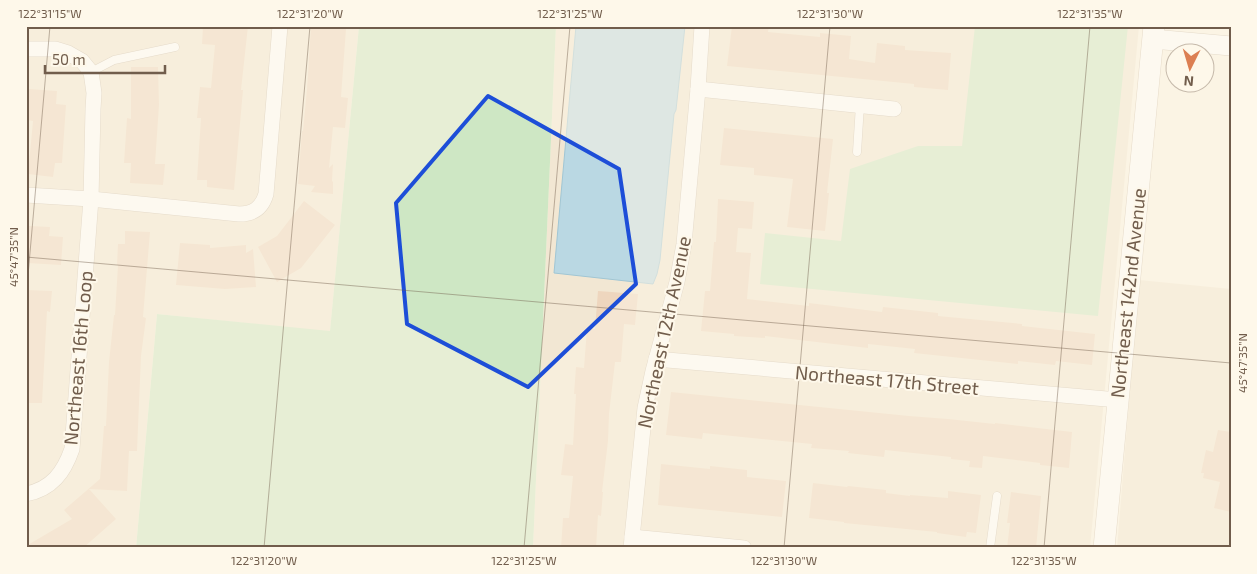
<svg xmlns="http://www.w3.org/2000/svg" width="1257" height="574" font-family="'Exo 2',sans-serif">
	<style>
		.residential { fill: #f2e7d3 }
		.green { fill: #cee7c4 }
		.water { fill: #bad8e3; stroke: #a1c6d4 }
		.building { fill: #eed6be }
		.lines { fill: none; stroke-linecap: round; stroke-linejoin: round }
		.service-casing { stroke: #cbbdac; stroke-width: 9 }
		.minor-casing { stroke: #cbbdac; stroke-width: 16 }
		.tertiary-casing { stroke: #cbbdac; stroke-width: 20 }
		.secondary-casing { stroke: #cebeaa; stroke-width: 22 }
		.service { stroke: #fff; stroke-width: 8 }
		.minor { stroke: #fff; stroke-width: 15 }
		.tertiary { stroke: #fff; stroke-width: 19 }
		.secondary { stroke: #fff; stroke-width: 21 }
		.marked { fill: none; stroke: #1d4ed8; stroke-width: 4; stroke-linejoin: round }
		.ticks { fill: none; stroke: #715d4c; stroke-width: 1; stroke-opacity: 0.45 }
		.labels { text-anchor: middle; stroke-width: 4; stroke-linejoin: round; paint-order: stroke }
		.street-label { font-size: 19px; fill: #715d4c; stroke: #fef8ea }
		.neatline { fill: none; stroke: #715d4c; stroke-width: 2 }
		.ticks-label { font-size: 12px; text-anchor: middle; fill: #715d4c }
	</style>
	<rect width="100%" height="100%" fill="#fbf4e4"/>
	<!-- residential -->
	<g class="residential">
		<polygon points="26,26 359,26 330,332 157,314 136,548 26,548"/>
		<polygon points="556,26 1139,26 1090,548 533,548"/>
		<polygon points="1139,280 1231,289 1231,548 1117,548"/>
	</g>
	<!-- green -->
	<g class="green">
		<polygon points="359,26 556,26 533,548 136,548 157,314 330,331"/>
		<polygon points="975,26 1128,26 1098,316 760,284 765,233 841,241 850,169 918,146 962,146"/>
	</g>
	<!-- water -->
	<polygon class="water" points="576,26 685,26 676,110 674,114 660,260 657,274 653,284 554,273"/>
	<!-- building -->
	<g class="building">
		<polygon points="203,26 248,26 241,90 243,90 234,190 207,187 207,180 197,180 201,118 197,118 200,87 211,88 215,45 202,44"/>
		<polygon points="311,26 346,29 341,97 348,98 345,128 333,127 329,168 333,164 332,181 333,182 333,194 311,192 315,186 298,184 302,131 303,131 307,89"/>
		<polygon points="732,26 769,26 768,32 820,37 820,33 851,36 849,59 875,63 877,43 905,46 905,50 951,53 948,90 914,87 914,84 727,66"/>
		<polygon points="131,67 158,67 159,105 155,164 165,164 163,185 130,183 131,163 124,163 127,118 131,119"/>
		<polygon points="29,89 57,91 56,104 66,105 62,163 55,163 53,177 28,174 33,121 27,120"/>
		<polygon points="724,128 833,139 827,193 829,193 825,231 787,227 793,179 754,175 754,168 720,165"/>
		<polygon points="718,199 754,202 752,229 738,228 736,252 751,253 747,299 809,306 809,303 882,312 883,307 938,313 938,316 1022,324 1022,326 1095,334 1092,365 1056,361 1055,365 1018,361 1018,364 914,353 915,349 868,344 868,348 765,336 765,338 734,336 734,334 701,331 705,291 710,291 714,242 716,242"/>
		<polygon points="304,201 335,225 301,268 277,282 258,247 277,236"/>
		<polygon points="29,226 50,227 49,236 63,237 61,265 27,263"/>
		<polygon points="125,231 150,232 143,317 146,318 141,356 137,451 129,451 127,491 89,489 116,519 83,548 26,548 26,546 72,519 64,510 100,479 104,426 106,426 109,362 114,315 115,315 118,265 117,265 118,244 125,244"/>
		<polygon points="180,243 210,245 210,248 246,245 246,253 253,249 256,287 225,289 176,285"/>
		<polygon points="26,290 52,291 50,312 47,311 42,403 26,403"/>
		<polygon points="598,291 638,294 635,325 624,324 621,362 615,362 609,414 608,441 602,492 603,492 601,516 598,515 596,548 561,548 563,518 569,518 573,476 561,475 565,444 573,445 576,394 574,394 576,367 584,368 587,328 595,329"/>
		<polygon points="671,392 909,416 948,419 995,424 995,423 1072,432 1069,468 1040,465 1040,463 983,456 982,468 969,467 970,461 951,459 951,457 885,450 884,457 848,453 849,451 811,448 812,444 703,433 702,439 666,435"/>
		<polygon points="1218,430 1231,432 1231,512 1214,508 1220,482 1203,478 1204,473 1201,473 1206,450 1213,452"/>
		<polygon points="661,464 710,469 710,466 747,470 747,477 786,481 782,517 658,505"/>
		<polygon points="813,483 847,487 848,486 886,490 886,493 910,496 910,495 948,498 948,491 981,495 976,533 967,532 966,537 937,533 937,532 844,523 844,522 809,518"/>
		<polygon points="1011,492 1041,496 1036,548 1007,548 1010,523 1007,523"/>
	</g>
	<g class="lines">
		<!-- service casing -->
		<g class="service-casing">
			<g id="service">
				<polyline points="91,72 114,60 175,47"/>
				<polyline points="857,152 860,105"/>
				<polyline points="990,548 997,496"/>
			</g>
		</g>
		<!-- minor casing -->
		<g class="minor-casing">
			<g id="minor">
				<path d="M26,49H55L68,53L82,61L91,72L94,93L93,109L91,199L72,449C64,472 52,489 26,494"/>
				<polyline points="698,89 894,109"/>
				<path d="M26,195L91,199L239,214C253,214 262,208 266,194L280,26"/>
				<polyline points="656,359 1118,400"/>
				<polyline points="632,537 744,548"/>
				<polyline points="631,548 645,408 653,371 677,282 684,244 698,89 702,26"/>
			</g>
		</g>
		<!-- tertiary casing -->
		<g class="tertiary-casing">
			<polyline id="tertiary" points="1153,39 1231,46"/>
		</g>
		<!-- secondary casing -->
		<g class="secondary-casing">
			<polyline id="secondary" points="1104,548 1154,26"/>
		</g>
		<!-- service -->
		<use href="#service" class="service"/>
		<!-- minor -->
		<use href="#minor" class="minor"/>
		<!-- tertiary -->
		<use href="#tertiary" class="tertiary"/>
		<!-- secondary -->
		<use href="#secondary" class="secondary"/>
	</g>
	<!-- marked area -->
	<path d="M0 0H1257V574H0ZM488,96L619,169L636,284L528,387L407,324L396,203Z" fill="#fbf4e4" fill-opacity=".55" fill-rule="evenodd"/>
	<path class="marked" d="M488,96L619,169L636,284L528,387L407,324L396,203Z"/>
	<!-- ticks -->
	<path class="ticks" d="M26,257L1231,363M26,298L50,26M264,548L310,26M524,548L570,26M784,548L830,26M1044,548L1090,26"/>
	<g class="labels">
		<!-- street labels -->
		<g class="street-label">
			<text transform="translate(1128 293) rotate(-84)" y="7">Northeast 142nd Avenue</text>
			<text transform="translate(664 332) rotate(-78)" y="7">Northeast 12th Avenue</text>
			<text transform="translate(78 358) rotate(-85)" y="7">Northeast 16th Loop</text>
			<text transform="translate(887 380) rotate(5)" y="7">Northeast 17th Street</text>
		</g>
	</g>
	<!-- border -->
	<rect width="1257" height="574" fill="none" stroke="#fef8ea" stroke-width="55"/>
	<!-- north arrow -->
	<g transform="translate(1190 68) rotate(185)"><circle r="24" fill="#fef8ea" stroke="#c6baab"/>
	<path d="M0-4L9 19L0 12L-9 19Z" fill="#dc7f52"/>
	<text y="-8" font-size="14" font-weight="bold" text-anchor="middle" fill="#715d4c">N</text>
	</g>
	<!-- scale -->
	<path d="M45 65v8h120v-8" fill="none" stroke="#715d4c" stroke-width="2.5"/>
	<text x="52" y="65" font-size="15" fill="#715d4c" stroke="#fef8ea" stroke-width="4" paint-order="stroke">50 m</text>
	<rect x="28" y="28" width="1202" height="518" class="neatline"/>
	<g class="ticks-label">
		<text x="50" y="18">122°31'15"W</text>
		<text x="310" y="18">122°31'20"W</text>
		<text x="570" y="18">122°31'25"W</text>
		<text x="830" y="18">122°31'30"W</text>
		<text x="1090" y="18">122°31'35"W</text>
		<text transform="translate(14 257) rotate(-90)" y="4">45°47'35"N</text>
		<text transform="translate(1243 363) rotate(-90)" y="4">45°47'35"N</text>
		<text x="264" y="565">122°31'20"W</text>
		<text x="524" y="565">122°31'25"W</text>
		<text x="784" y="565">122°31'30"W</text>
		<text x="1044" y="565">122°31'35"W</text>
	</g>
</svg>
